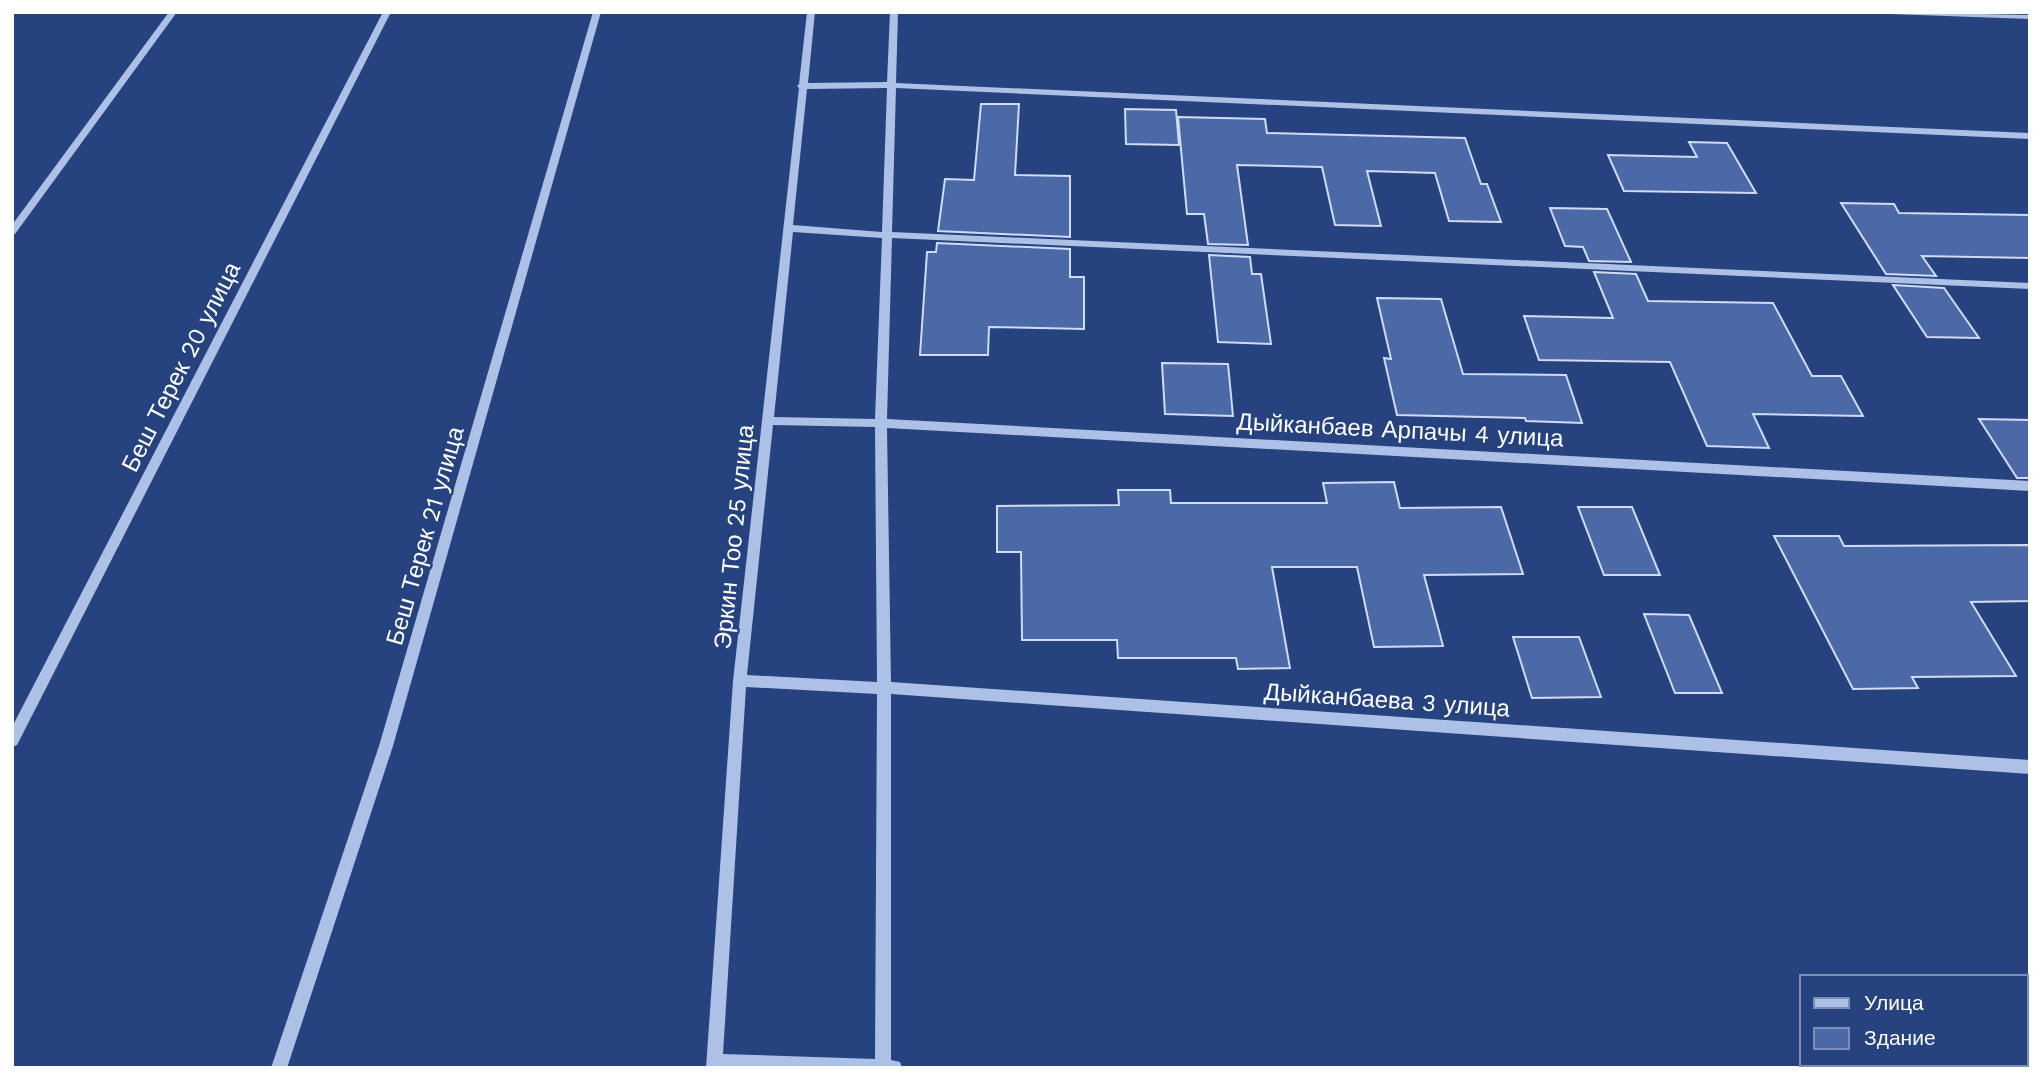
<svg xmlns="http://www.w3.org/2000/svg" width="2042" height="1080" font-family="'Work Sans',sans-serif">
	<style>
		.building { fill: #4b69a6; stroke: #d0dcf5; stroke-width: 2 }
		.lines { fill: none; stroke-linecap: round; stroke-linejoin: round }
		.minor { fill: #adc0e6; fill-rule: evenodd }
		.labels { text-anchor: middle; stroke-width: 5; stroke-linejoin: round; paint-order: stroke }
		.street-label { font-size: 24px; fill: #fff; stroke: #26427f }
	</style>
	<rect width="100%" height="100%" fill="#26427f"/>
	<!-- building -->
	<g class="building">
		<polygon points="981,104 1019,104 1015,175 1070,176 1070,237 938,231 945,179 974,180"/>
		<polygon points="1125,109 1176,110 1179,145 1126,144"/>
		<polygon points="1178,117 1265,119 1267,133 1465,138 1481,184 1487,184 1501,222 1449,221 1435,173 1367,171 1381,226 1335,225 1322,167 1237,165 1248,245 1208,244 1204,214 1187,214"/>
		<polygon points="1689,142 1727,143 1756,193 1624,191 1608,155 1697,157"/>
		<polygon points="1841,203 1894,204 1899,213 2030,215 2030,258 1922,256 1936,276 1886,274"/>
		<polygon points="1550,208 1607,209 1631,262 1589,261 1583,247 1565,246"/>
		<polygon points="937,243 1070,249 1070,277 1084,277 1084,329 989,327 988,355 920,355 927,252 936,252"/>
		<polygon points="1209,255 1250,257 1252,274 1261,274 1271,344 1218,342"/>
		<polygon points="1594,272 1636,274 1648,301 1773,303 1812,376 1841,376 1863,416 1753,414 1769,448 1707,446 1670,362 1539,360 1524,316 1613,318"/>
		<polygon points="1893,285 1944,288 1979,338 1927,337"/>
		<polygon points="1377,298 1441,299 1463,374 1566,375 1582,423 1526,421 1525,418 1397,415 1384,358 1391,359"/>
		<polygon points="1162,363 1228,364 1233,416 1165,414"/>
		<polygon points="1979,419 2030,420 2030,478 2017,478"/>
		<polygon points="1394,482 1400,508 1501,507 1523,574 1424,575 1443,646 1374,647 1357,567 1272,567 1290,668 1238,669 1236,658 1118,658 1117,640 1022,640 1021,552 997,552 997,506 1119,505 1118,490 1170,490 1171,503 1327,503 1323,483"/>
		<polygon points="1578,507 1632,507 1660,575 1604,575"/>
		<polygon points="1774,536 1839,536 1844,546 2030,545 2030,601 1971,602 2016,676 1912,677 1918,688 1853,689"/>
		<polygon points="1644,614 1689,615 1722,693 1675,693"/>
		<polygon points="1513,637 1579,637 1601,697 1532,698"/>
	</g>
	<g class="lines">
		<!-- minor -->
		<g class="minor">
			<polygon points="169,12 177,12 15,234 12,235 12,225"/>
			<polygon points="383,12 391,12 17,745 12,747 12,727"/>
			<polygon points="593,12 601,12 393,746 287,1068 271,1068 379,746"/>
			<path d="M807,12H815L808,83L887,82L890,12H898L896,83L2030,133V139L896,88L892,232L2030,283V289L892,238L887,419L2030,481V491L887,428L891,682L2030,760V774L891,694V1060L900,1062L902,1068H706L733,681L799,88L797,86L799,84ZM887,88L882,232L793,225L807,89ZM793,232L882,238L875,419L774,417ZM773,425L875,427L877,682L747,675ZM746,687L877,694L875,1059L723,1054Z"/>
			<polygon points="1886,12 2030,15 2030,19 1890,14"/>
		</g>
	</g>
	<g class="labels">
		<!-- street labels -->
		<g class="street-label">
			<text transform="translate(181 367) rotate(-63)" y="8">Беш Терек 20 улица</text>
			<text transform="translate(1400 430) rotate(3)" y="8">Дыйканбаев Арпачы 4 улица</text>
			<text transform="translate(425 536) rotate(-74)" y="8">Беш Терек 21 улица</text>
			<text transform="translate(734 537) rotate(-84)" y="8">Эркин Тоо 25 улица</text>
			<text transform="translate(1387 700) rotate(4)" y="8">Дыйканбаева 3 улица</text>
		</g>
	</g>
	<!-- border -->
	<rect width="2042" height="1080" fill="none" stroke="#ffffff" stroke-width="28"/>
	<!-- legend -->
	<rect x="1800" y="975" width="228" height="91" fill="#26427f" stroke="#7d8eb2" stroke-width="2"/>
	<rect x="1814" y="998" width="35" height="10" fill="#adc0e6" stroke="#7d8eb2" stroke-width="2"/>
	<text x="1864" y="1010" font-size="21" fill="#ffffff">Улица</text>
	<rect x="1814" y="1028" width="35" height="21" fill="#4b69a6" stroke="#7d8eb2" stroke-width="2"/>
	<text x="1864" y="1045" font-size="21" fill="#ffffff">Здание</text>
</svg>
